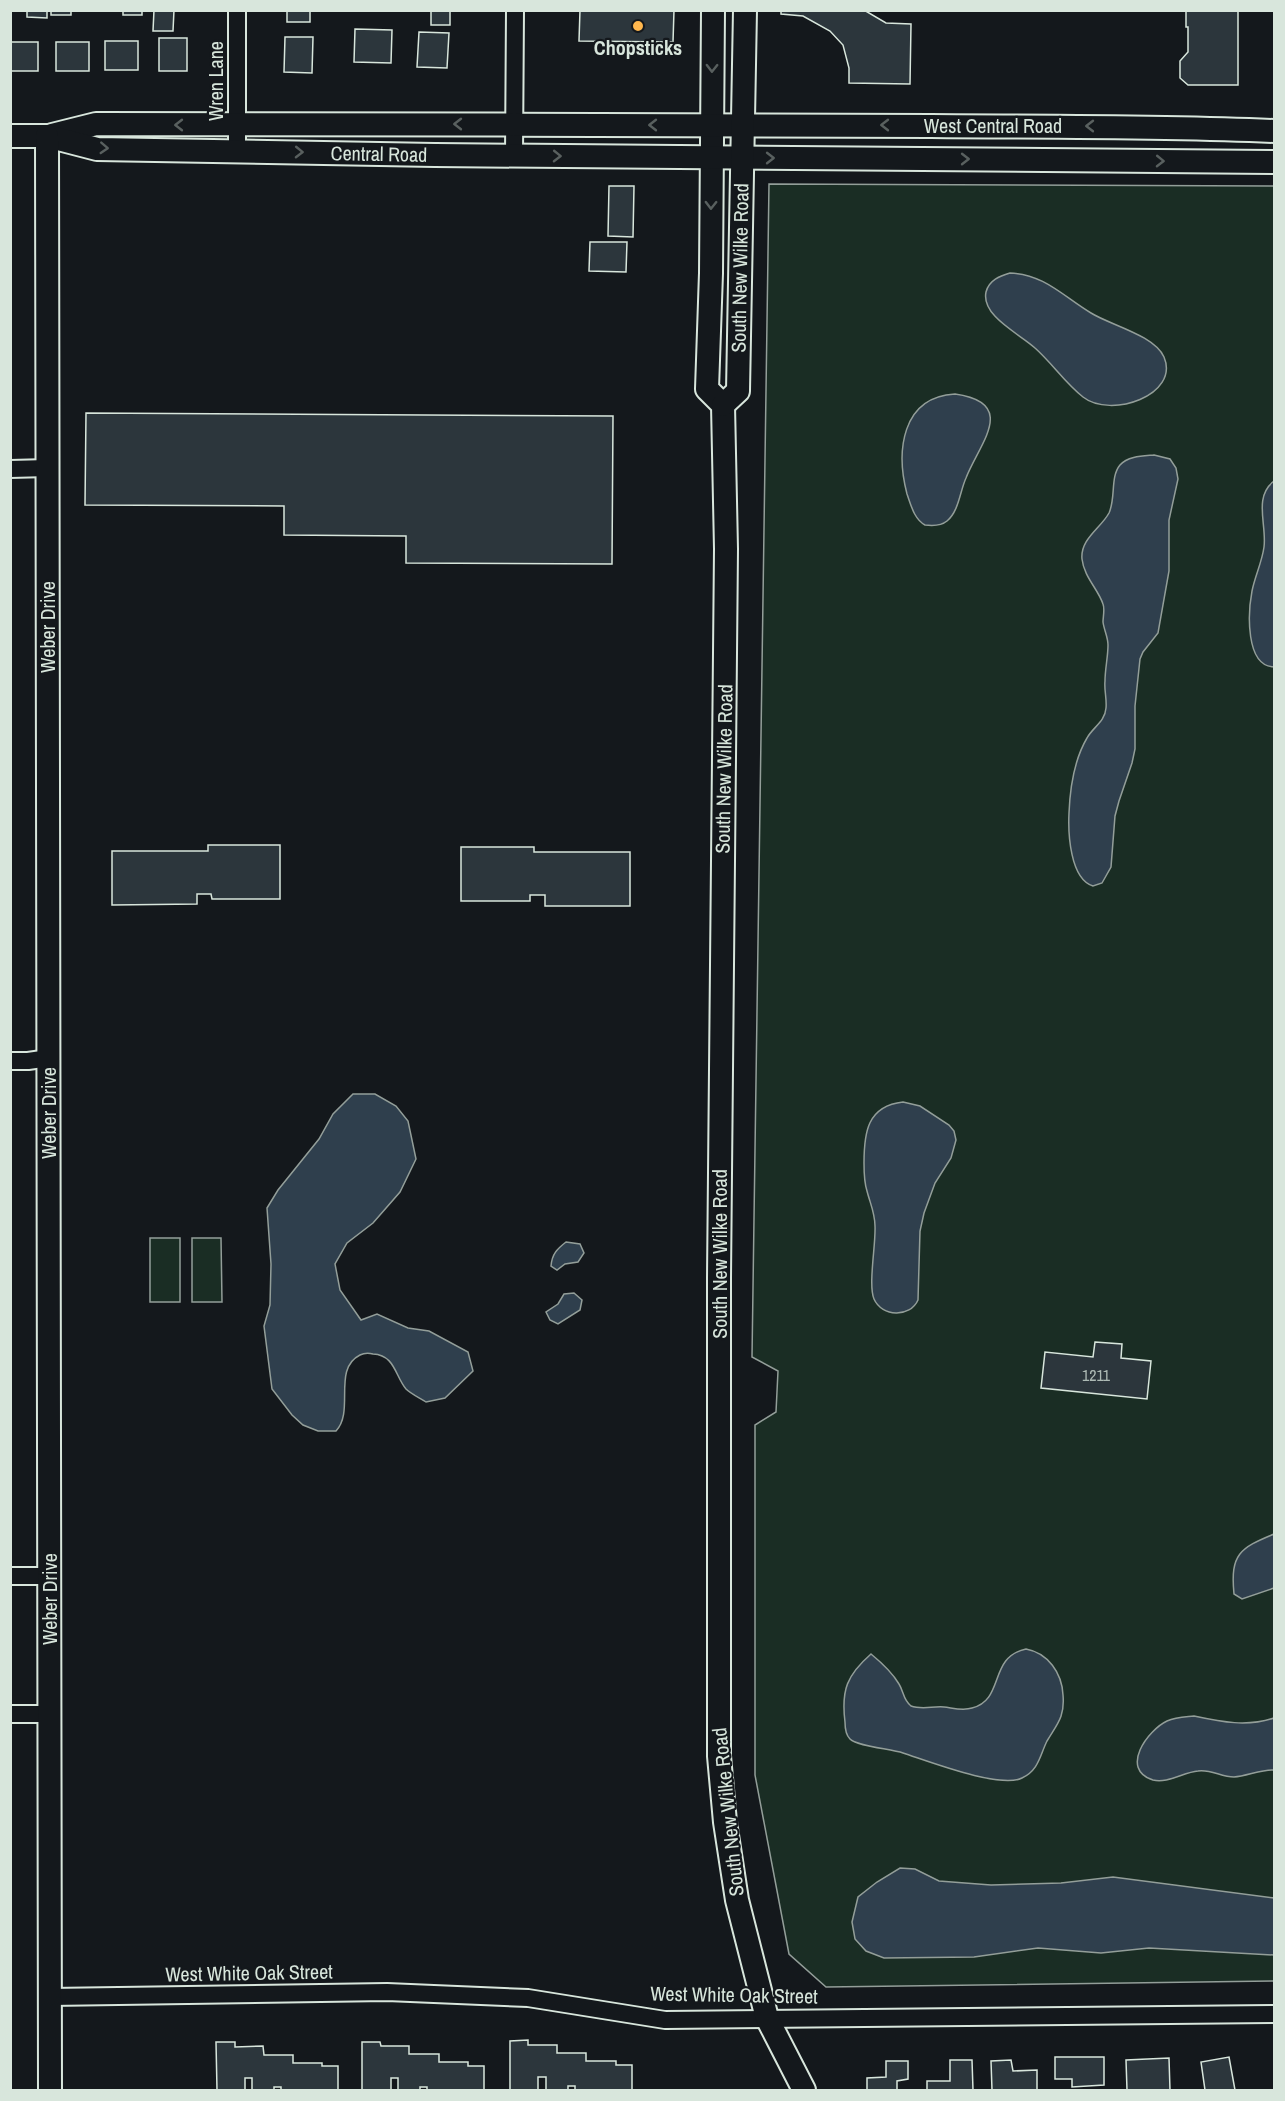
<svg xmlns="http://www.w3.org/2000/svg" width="1285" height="2101" font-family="'Archivo Narrow',sans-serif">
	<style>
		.green { fill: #1a2d24; stroke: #939e99; stroke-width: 1.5 }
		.water { fill: #2f3f4d; stroke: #939e99; stroke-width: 1.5 }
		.building { fill: #2c363c; stroke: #d8e6dc; stroke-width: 1.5 }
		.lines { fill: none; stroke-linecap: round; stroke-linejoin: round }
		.street-casing { stroke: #d8e6dc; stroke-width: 20 }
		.secondary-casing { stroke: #d8e6dc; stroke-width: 26 }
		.street { stroke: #14181c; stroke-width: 16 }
		.secondary { stroke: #14181c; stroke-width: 22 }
		.oneway { stroke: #59605f }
		.poi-dot { fill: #ffb74d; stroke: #14181c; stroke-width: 2 }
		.labels { text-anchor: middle; stroke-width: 4.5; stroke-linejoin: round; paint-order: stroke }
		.number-label { font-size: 16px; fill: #adbab4 }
		.poi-label { font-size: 20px; font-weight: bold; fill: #d8e6dc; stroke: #14181c }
		.street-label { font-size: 20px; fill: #d8e6dc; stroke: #14181c }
	</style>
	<rect width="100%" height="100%" fill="#14181c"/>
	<!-- green -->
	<g class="green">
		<polygon points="769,184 1274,186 1274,1981 826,1987 789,1954 755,1775 755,1425 776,1412 778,1371 752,1357"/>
		<rect x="150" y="1238" width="30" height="64"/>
		<polygon points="192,1238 221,1238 222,1302 192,1302"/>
	</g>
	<!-- water -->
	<g class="water">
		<path d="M1010,273C1044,274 1064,297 1091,313C1110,325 1154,335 1164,357C1180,395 1111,419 1083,397C1065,383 1052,363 1035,348C1020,334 981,316 986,292C989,280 1000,276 1010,273Z"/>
		<path d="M955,394C1019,403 979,444 966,478C960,491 959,511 947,521C941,526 933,526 925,525C914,519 911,505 907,494C896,452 901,397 955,394Z"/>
		<path d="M1154,455L1170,459L1176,468L1178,479L1169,520V571L1158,633L1143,652L1140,659L1135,706V749L1132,763L1119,801L1115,816L1111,867L1102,883L1093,886C1070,879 1068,833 1069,813C1070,788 1074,760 1087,738C1093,727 1105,722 1106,708C1107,699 1104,690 1105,681C1105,669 1108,657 1108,645C1108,637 1104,630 1103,622C1103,617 1105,609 1103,604C1098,589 1084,577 1082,559C1080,539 1101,528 1109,513C1116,498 1110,477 1120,465C1128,456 1143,456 1154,455Z"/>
		<path d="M1274,481V667C1245,666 1248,612 1252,591C1255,576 1262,562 1264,547C1267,525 1253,497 1274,481Z"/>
		<path d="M353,1094H375L396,1106L408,1121L416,1159L400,1192L373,1223L347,1243L335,1264L340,1290L361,1320L377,1314L408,1328L429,1331L468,1352L473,1371L445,1398L426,1402C420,1398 411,1394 406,1389C395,1376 395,1355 373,1354C369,1353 364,1353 360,1355C332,1369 355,1411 336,1431H318L303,1425L292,1415L272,1389L264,1326L270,1305L271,1264L267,1208L278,1190L319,1139L333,1114Z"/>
		<path d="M903,1102L920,1106L949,1125L954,1131L956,1140L951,1158L935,1183L924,1213L920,1231L918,1300C910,1318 882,1317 874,1299C868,1285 876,1244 875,1226C875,1213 870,1203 867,1191C864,1182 864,1172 864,1163C864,1133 867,1106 903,1102Z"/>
		<path d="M566,1242L580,1244L584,1253L578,1262L565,1264L557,1270L551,1266C552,1254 557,1249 566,1242Z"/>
		<polygon points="574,1293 582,1300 580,1310 558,1324 550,1320 546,1312 558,1304 564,1294"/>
		<path d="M1274,1534V1588L1242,1599L1234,1594C1230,1554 1240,1548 1274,1534Z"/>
		<path d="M1026,1649C1048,1653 1062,1673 1063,1695C1065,1717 1057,1724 1047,1741C1040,1755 1039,1770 1022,1778C1000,1789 928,1761 903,1753C891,1749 856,1746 850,1739C846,1735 845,1727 845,1722C841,1690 847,1675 871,1654C882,1663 892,1672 899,1684C904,1692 903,1700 911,1706C922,1710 933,1706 944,1707C953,1708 963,1711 972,1708C1005,1700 988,1657 1026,1649Z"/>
		<path d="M1194,1716C1222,1722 1247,1727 1274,1718V1770C1262,1769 1247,1776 1234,1777C1221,1777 1211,1769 1198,1771C1184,1772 1167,1784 1153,1780C1119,1769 1148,1730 1167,1721C1176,1717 1185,1717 1194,1716Z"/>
		<polygon points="900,1868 915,1869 939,1881 991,1885 1061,1883 1113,1877 1274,1898 1274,1955 1149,1948 1101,1953 1038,1948 974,1957 884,1958 866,1951 855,1939 852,1922 858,1897 877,1882"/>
	</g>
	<!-- building -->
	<g class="building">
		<polygon points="27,10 47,10 47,18 27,17"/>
		<rect x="51" y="10" width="20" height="5"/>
		<rect x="123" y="10" width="19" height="5"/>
		<polygon points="154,10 174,10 173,31 153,31"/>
		<rect x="287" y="10" width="23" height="12"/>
		<rect x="431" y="10" width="19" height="15"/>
		<polygon points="580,10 674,10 673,42 579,41"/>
		<polygon points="781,10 864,10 886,23 911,24 910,84 849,83 849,68 843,45 830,31 803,16 781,14"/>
		<polygon points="1186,10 1238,10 1238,85 1188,85 1180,78 1180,61 1188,52 1188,27 1186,27"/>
		<polygon points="355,29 392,30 391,63 354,62"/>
		<polygon points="419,32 449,33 447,68 417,67"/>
		<polygon points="285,37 313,37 312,73 284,72"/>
		<rect x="159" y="38" width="28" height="33"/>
		<rect x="105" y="41" width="33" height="29"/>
		<rect x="10" y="42" width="28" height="29"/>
		<rect x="56" y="42" width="33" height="29"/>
		<polygon points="609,186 634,186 633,237 608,236"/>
		<polygon points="590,242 627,242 626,272 589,271"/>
		<polygon points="86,413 613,416 612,564 406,563 406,536 284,535 284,506 85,505"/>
		<polygon points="208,845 280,845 280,899 212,899 211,894 197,894 197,904 112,905 112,851 208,851"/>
		<polygon points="461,847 534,847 534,852 630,852 630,906 545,906 545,895 530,895 530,901 461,901"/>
		<polygon points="1095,1342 1122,1344 1121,1358 1151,1361 1147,1399 1041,1388 1045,1352 1093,1357"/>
		<polygon points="528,2040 528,2045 557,2045 557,2053 586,2053 586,2061 616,2061 616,2065 632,2065 632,2090 575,2090 575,2086 568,2086 568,2090 546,2090 546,2077 538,2077 538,2090 510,2090 510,2041"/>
		<polygon points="216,2042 235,2042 235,2047 263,2046 264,2055 293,2055 293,2063 322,2063 322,2066 338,2066 338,2090 281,2090 281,2087 274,2087 274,2090 252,2090 252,2078 245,2078 245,2090 217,2090"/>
		<polygon points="362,2042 380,2042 381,2046 409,2046 409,2054 439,2054 439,2062 468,2062 468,2066 484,2066 484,2090 427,2090 427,2087 420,2087 420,2090 398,2090 398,2078 391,2078 391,2090 362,2090"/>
		<polygon points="1055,2057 1104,2057 1104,2085 1072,2087 1072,2079 1055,2079"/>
		<polygon points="1229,2057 1235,2090 1205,2090 1201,2062"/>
		<polygon points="1169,2058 1170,2090 1127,2090 1126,2060"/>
		<polygon points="950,2060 972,2060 973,2090 927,2090 927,2081 950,2081"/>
		<polygon points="1011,2060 1013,2071 1037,2070 1037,2090 992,2090 991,2061"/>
		<polygon points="886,2061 908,2061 908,2079 897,2081 897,2090 867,2090 867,2078 886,2077"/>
	</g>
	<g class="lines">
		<!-- street casing -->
		<g class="street-casing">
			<g id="street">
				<polyline points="237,151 237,10"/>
				<polyline points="514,155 515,10"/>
				<polyline points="10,469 48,468"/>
				<polyline points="10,1061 28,1061 49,1058"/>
				<polyline points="10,1576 50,1576"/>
				<polyline points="10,1714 50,1714"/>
				<polyline points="50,1997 387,1992 528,1998 665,2020 1274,2014"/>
			</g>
		</g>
		<!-- secondary casing -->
		<g class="secondary-casing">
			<g id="secondary">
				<polyline points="713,10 711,273 707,389 723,405 726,549 719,1278 719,1756 725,1822 737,1900 767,2018 804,2090"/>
				<path d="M52,135L96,124C374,126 653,123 931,126C1046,127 1160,126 1274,131"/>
				<polyline points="10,136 47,136 97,149 435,155 1274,162"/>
				<polyline points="47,136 50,2090"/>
				<polyline points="723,405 738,391 745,10"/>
			</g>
		</g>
		<!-- street -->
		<use href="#street" class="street"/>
		<!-- secondary -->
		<use href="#secondary" class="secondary"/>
	</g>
	<!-- one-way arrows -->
	<defs><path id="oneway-chevron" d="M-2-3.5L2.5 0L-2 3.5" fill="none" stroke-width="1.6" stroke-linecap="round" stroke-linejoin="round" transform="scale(1.5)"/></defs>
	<g class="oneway">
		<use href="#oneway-chevron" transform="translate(712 68) rotate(91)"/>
		<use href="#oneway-chevron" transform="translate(458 124) rotate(180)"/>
		<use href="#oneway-chevron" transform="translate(179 125) rotate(-180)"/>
		<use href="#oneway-chevron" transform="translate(653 125) rotate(-180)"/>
		<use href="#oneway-chevron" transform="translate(885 125) rotate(-180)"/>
		<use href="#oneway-chevron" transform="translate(1090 126) rotate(-180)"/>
		<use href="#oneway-chevron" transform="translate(104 148) rotate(3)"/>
		<use href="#oneway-chevron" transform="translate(299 152) rotate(1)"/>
		<use href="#oneway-chevron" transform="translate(557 156) rotate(1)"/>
		<use href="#oneway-chevron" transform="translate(770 158)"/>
		<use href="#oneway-chevron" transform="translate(965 159)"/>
		<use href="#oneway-chevron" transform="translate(1160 161) rotate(1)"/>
		<use href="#oneway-chevron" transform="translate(711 205) rotate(91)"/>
	</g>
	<!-- markers -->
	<circle class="poi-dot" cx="638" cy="26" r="6"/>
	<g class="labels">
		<!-- number labels -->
		<g class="number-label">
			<text x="1096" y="1381">1211</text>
		</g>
		<!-- poi labels -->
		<g class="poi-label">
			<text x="638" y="55">Chopsticks</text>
		</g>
		<!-- street labels -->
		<g class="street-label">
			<text transform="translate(216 81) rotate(-90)" y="7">Wren Lane</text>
			<text x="993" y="133">West Central Road</text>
			<text transform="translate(379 154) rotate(1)" y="7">Central Road</text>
			<text transform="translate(740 268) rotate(-89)" y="7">South New Wilke Road</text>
			<text transform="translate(48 627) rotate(-90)" y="7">Weber Drive</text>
			<text transform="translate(724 769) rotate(-89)" y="7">South New Wilke Road</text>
			<text transform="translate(49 1113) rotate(-90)" y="7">Weber Drive</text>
			<text transform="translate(720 1254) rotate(-90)" y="7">South New Wilke Road</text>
			<text transform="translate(50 1599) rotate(-90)" y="7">Weber Drive</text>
			<text transform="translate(728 1812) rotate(-96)" y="7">South New Wilke Road</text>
			<text transform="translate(249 1973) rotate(-1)" y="7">West White Oak Street</text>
			<text transform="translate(734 1995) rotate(1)" y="7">West White Oak Street</text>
		</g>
	</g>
	<!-- border -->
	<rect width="1285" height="2101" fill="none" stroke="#d8e6dc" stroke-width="24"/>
</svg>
